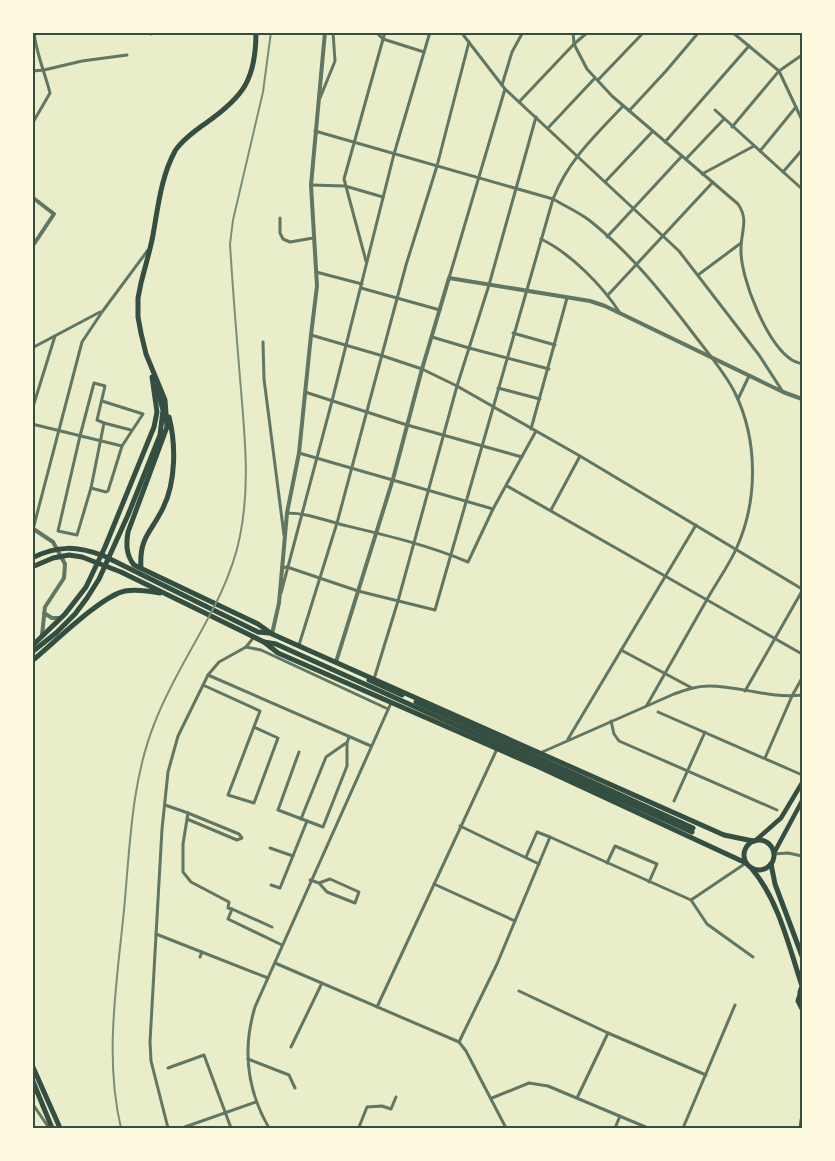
<svg xmlns="http://www.w3.org/2000/svg" width="835" height="1161" font-family="Spectral,serif">
	<style>
		.lines { fill: none; stroke-linecap: round; stroke-linejoin: round }
		.minor { stroke: #617663; stroke-width: 3 }
		.tertiary { stroke: #617663; stroke-width: 4 }
		.secondary { stroke: #344e41; stroke-width: 4.5 }
		.primary { stroke: #344e41; stroke-width: 5 }
		.trunk { stroke: #344e41; stroke-width: 5 }
		.rail { stroke: #7c8e77; stroke-width: 2 }
		.neatline { fill: none; stroke: #344e41; stroke-width: 2 }
	</style>
	<rect width="100%" height="100%" fill="#e9edc9"/>
	<g class="lines">
		<!-- minor -->
		<g class="minor">
			<polyline points="149,32 151,34"/>
			<polyline points="376,32 383,39 424,52"/>
			<polyline points="461,32 505,89 679,251 759,355 783,392"/>
			<path d="M573,32L574,44L587,69L612,96L738,204C749,220 741,231 741,249C740,278 767,344 792,360C795,362 799,363 802,364"/>
			<polyline points="732,32 779,71 802,120"/>
			<polyline points="34,34 49,32"/>
			<polyline points="32,71 44,70 82,61 127,55"/>
			<polyline points="598,80 644,32"/>
			<polyline points="502,85 512,52 523,32"/>
			<polyline points="320,98 335,61 333,32"/>
			<polyline points="519,102 574,44 588,32"/>
			<polyline points="715,110 802,189"/>
			<polyline points="629,111 666,71 699,32"/>
			<path d="M32,124L50,93C45,73 36,53 34,32"/>
			<polyline points="732,127 779,71 802,55"/>
			<polyline points="548,128 595,78"/>
			<path d="M315,131L553,199C565,206 578,212 589,220C628,251 659,289 689,328C703,347 725,372 735,393C758,440 758,500 737,547C729,566 715,584 705,603C686,637 666,671 647,705"/>
			<polyline points="665,142 749,46"/>
			<polyline points="760,151 796,107"/>
			<polyline points="686,159 724,119"/>
			<polyline points="783,172 802,150"/>
			<polyline points="702,174 754,146"/>
			<polyline points="605,182 653,131"/>
			<polyline points="311,185 345,186 383,197"/>
			<polyline points="280,218 280,233 283,239 290,242 313,238"/>
			<polyline points="607,237 682,156"/>
			<path d="M541,239C570,253 602,285 620,313"/>
			<polyline points="366,261 344,179 385,32"/>
			<polyline points="316,272 362,284"/>
			<polyline points="698,275 741,243"/>
			<polyline points="449,278 505,89"/>
			<polyline points="361,288 440,310"/>
			<polyline points="608,295 713,182"/>
			<polyline points="513,333 555,345"/>
			<polyline points="311,335 383,356 422,369 457,386 580,456 802,589"/>
			<polyline points="432,337 469,348 549,369"/>
			<polyline points="263,342 264,379 284,535"/>
			<polyline points="32,348 100,312"/>
			<polygon points="94,383 105,386 97,420 104,423 91,488 77,535 58,531 80,436"/>
			<polyline points="498,388 540,399"/>
			<polyline points="305,392 407,425 522,457"/>
			<polyline points="738,399 749,376"/>
			<polyline points="32,410 55,336"/>
			<polyline points="104,423 131,430"/>
			<polyline points="32,424 122,446"/>
			<polyline points="531,429 567,298"/>
			<polyline points="299,453 493,509"/>
			<polyline points="507,486 802,654"/>
			<polyline points="91,488 106,492 108,491 122,446 143,414 102,401"/>
			<polyline points="551,510 580,456"/>
			<path d="M287,513C307,513 324,520 343,525C385,535 428,545 468,562L493,509L536,431"/>
			<polyline points="32,533 82,342 102,312 148,250"/>
			<path d="M282,568L287,567L358,591L435,610L553,199C569,159 595,136 623,106"/>
			<polyline points="281,593 332,401 394,154 430,32"/>
			<polyline points="299,645 337,523 406,265 437,166 469,42"/>
			<polyline points="246,647 261,650 388,709"/>
			<polyline points="621,650 692,688"/>
			<polyline points="208,675 371,746"/>
			<polyline points="374,679 398,601 457,386 489,285 536,117"/>
			<polyline points="203,685 260,711 228,795 254,803 278,738 254,727"/>
			<polyline points="745,691 802,591"/>
			<polyline points="658,712 800,774"/>
			<polyline points="611,721 614,734 619,741 777,810"/>
			<polyline points="568,739 696,525"/>
			<polyline points="299,752 278,810 323,827 347,766 347,743 349,737"/>
			<path d="M540,753L674,694C685,690 696,686 709,686C740,686 771,699 802,695"/>
			<polyline points="765,758 792,696 802,678"/>
			<polyline points="674,801 705,732"/>
			<polyline points="165,805 188,813 183,844 183,872 191,882 229,902 228,908 232,909 228,919 282,945"/>
			<polyline points="187,819 237,840 242,838 239,834 188,813"/>
			<polyline points="301,819 326,757 346,743"/>
			<polyline points="460,826 539,864"/>
			<polyline points="270,848 293,856"/>
			<polyline points="774,854 788,853 802,856"/>
			<polyline points="526,857 537,832 550,837"/>
			<polyline points="607,863 615,846 657,864 649,882"/>
			<polyline points="310,880 319,883 327,892 355,903 359,892 330,879 319,883"/>
			<polyline points="434,884 515,921"/>
			<polyline points="271,885 280,888 307,821"/>
			<polyline points="691,900 746,863"/>
			<polyline points="232,909 272,927"/>
			<polyline points="156,934 268,978"/>
			<polyline points="200,957 202,952"/>
			<polyline points="275,963 459,1042 466,1051 506,1128"/>
			<polyline points="519,991 608,1033"/>
			<polyline points="377,1007 497,749"/>
			<polyline points="459,1042 497,964 550,837 691,900 707,924 753,957"/>
			<polyline points="291,1047 322,983"/>
			<polyline points="248,1059 289,1075 295,1088"/>
			<polyline points="168,1068 204,1055 231,1128"/>
			<polyline points="492,1098 529,1083 548,1086 648,1128"/>
			<polyline points="577,1098 608,1033 706,1075"/>
			<polyline points="32,1103 49,1128"/>
			<polyline points="168,1128 151,1061 150,1042 162,829 168,772 178,736 208,675 219,662 246,647 254,637"/>
			<polyline points="182,1128 256,1102"/>
			<path d="M269,1128C247,1090 242,1050 255,1007L391,703"/>
			<polyline points="363,1128 359,1127 367,1107 382,1106 391,1109 396,1097"/>
			<polyline points="615,1128 620,1116"/>
			<polyline points="683,1128 735,1005"/>
		</g>
		<!-- tertiary -->
		<g class="tertiary">
			<polyline points="32,197 54,214 32,247"/>
			<polyline points="32,528 53,542 65,564 64,578 45,607 42,635"/>
			<polyline points="44,613 52,618 61,618"/>
			<polyline points="272,634 279,603 287,513 299,453 311,335 317,286 311,185 325,32"/>
			<polyline points="336,662 393,479 422,369 449,278 590,301 605,306 783,392 802,399"/>
		</g>
		<!-- secondary -->
		<g class="secondary">
			<polyline points="755,841 781,818 802,783"/>
			<polyline points="774,853 802,801"/>
			<polyline points="801,1128 802,1119"/>
		</g>
		<!-- primary -->
		<g class="primary">
			<path d="M256,32C256,80 243,97 206,123C195,131 182,140 175,151C161,177 158,207 153,235C150,251 145,267 141,283L138,298V317L141,333L146,354L165,400L167,427L128,532C126,544 126,555 134,565L258,624L272,634L724,835L753,841"/>
			<path d="M32,558C58,545 77,546 104,556L258,632L269,633"/>
			<polyline points="32,567 53,558 69,555 82,557 121,572 264,642 278,653 539,767 746,863"/>
			<path d="M141,568C139,537 151,533 163,508C176,482 176,444 169,417"/>
			<polyline points="264,642 276,644 692,832"/>
			<polyline points="32,646 65,614 86,587 105,547 154,427 157,412 152,377"/>
			<polyline points="32,652 56,633 75,614 87,598 99,579 128,515 160,435 163,410 156,386"/>
			<path d="M32,661C54,643 101,596 125,591C137,589 149,591 160,593"/>
			<polyline points="369,680 402,695"/>
			<polyline points="416,702 693,828"/>
			<circle cx="759" cy="855" r="15"/>
			<polyline points="771,864 775,884 802,956"/>
			<path d="M752,869C779,901 789,947 802,986L800,992"/>
			<polyline points="801,991 798,1001 802,1009"/>
		</g>
		<!-- trunk -->
		<g class="trunk">
			<polyline points="32,1065 60,1128"/>
			<polyline points="32,1079 52,1128"/>
		</g>
		<!-- rail -->
		<path class="rail" d="M121,1128C104,1057 117,982 124,910C130,847 131,781 155,722C179,659 227,603 240,536C250,487 245,439 241,390C237,342 233,293 230,244L233,220L263,92L271,32"/>
	</g>
	<!-- border -->
	<rect width="835" height="1161" fill="none" stroke="#fefae0" stroke-width="68"/>
	<rect x="34" y="34" width="767" height="1093" class="neatline"/>
</svg>
